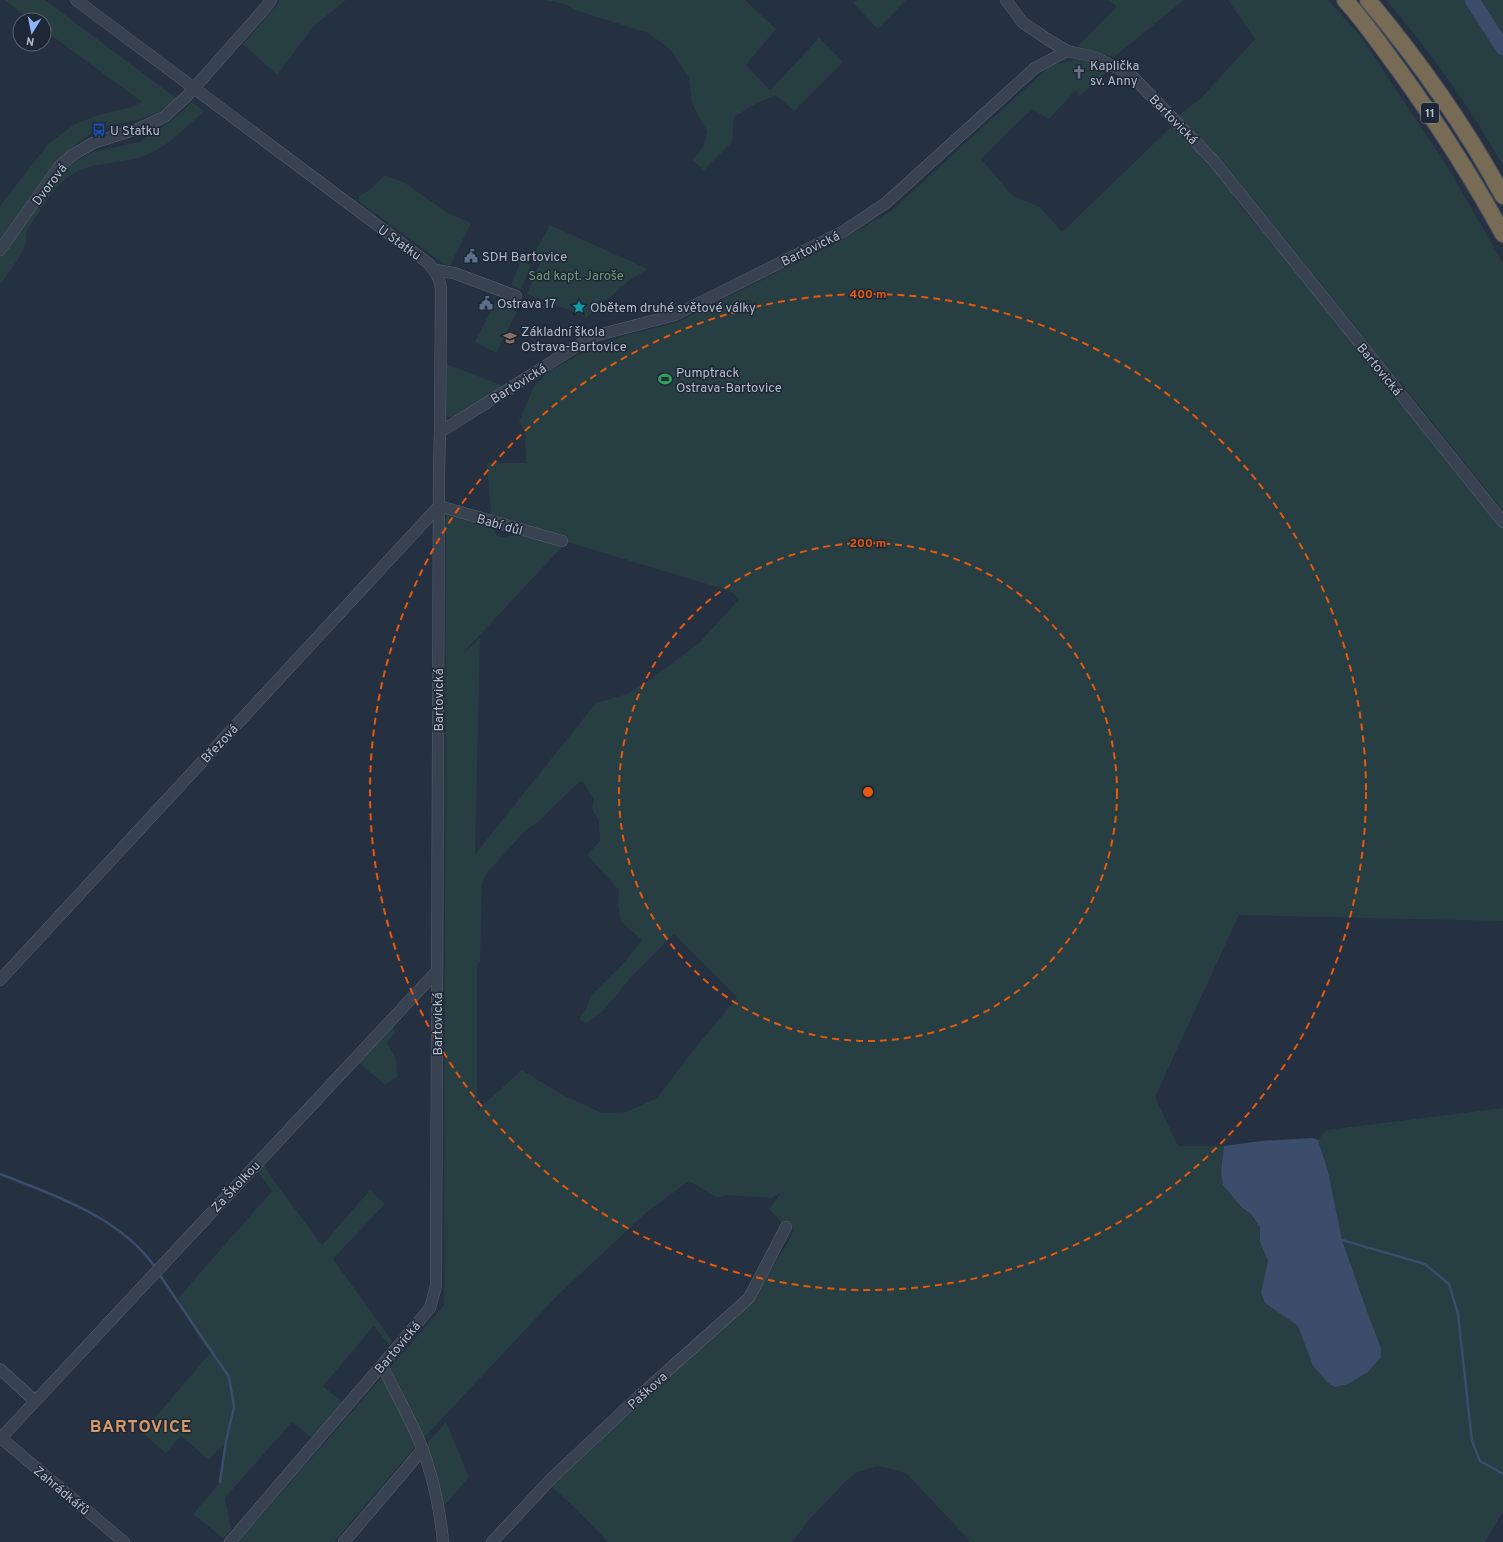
<svg xmlns="http://www.w3.org/2000/svg" width="1503" height="1542" font-family="Overpass,sans-serif">
	<style>
		.green { fill: #273e42; fill-rule: evenodd }
		.water { fill: #3b4d6a }
		.lines { fill: none; stroke-linecap: round; stroke-linejoin: round }
		.stream { stroke: #3b4d6a; stroke-width: 2.5 }
		.river { stroke: #3b4d6a; stroke-width: 15 }
		.minor-casing { stroke: #57606e; stroke-width: 12 }
		.highway-casing { stroke: #444d5b; stroke-width: 18 }
		.minor { stroke: #394251; stroke-width: 11 }
		.highway { stroke: #776b56; stroke-width: 16 }
		.ring { fill: none; stroke: #e8590c; stroke-width: 2; stroke-dasharray: 7 5 }
		.labels { text-anchor: middle; stroke-width: 3; stroke-linejoin: round; paint-order: stroke }
		.shield { fill: #1e2736; stroke: #88919e; stroke-width: 1 }
		.shield-label { font-size: 12px; font-weight: bold; fill: #b6becb }
		.poi-label { font-size: 13px; fill: #b6becb; stroke: #1e2736; text-anchor: start }
		.street-label { font-size: 13px; fill: #b6becb; stroke: #1e2736 }
		.park-label { font-size: 13px; fill: #6d9c79; stroke: #1e2736 }
		.district-label { font-size: 17px; font-weight: bold; letter-spacing: 1px; fill: #d79a65; stroke: #1e2736 }
		.centre { fill: #e8590c; stroke: #1e2736; stroke-width: 2 }
		.ring-label { font-size: 12px; text-anchor: middle; font-weight: bold; fill: #e8590c; stroke: #1e2736; stroke-width: 3; stroke-linejoin: round; paint-order: stroke }
	</style>
	<rect width="100%" height="100%" fill="#253041"/>
	<!-- green -->
	<g class="green">
		<polygon points="5,0 45,0 176,98 159,112 141,119 100,127 68,151 54,165 0,240 0,206 49,143 75,124 98,115 132,107 142,102 44,30 44,20 31,20"/>
		<polygon points="279,0 346,0 314,26 277,75 243,44 276,6"/>
		<path d="M544,0H745L776,29L746,65L770,90L819,38L843,62L794,111L776,95L757,103L734,117L732,142L704,170L692,160C701,151 706,144 707,131L701,121L692,103L689,78L671,50L648,33L578,11L564,4Z"/>
		<polygon points="857,0 906,0 878,29 853,3"/>
		<polygon points="1107,0 1184,0 1114,57 1077,47 1117,6"/>
		<path d="M1228,0H1328L1360,35L1447,166L1503,263V511L1400,382L1394,392L1503,525V921L1239,915L1155,1097L1178,1146H1224L1221,1171L1241,1208L1251,1214L1260,1227V1242L1268,1261L1265,1303L1298,1326L1381,1348L1367,1311L1342,1240L1328,1171L1318,1140L1326,1130L1503,1108V1512L1485,1542H969L968,1539L908,1475L899,1471L877,1466L858,1472L850,1477L809,1520L792,1542H608L577,1510L551,1486L573,1463L750,1302L791,1237L793,1229L782,1223L769,1209L781,1193L772,1198L726,1195L718,1198L689,1181L647,1212L559,1294L466,1393L422,1440L388,1370L444,1305L446,511L491,524L497,536L506,538L516,532L563,546L461,655L480,638L475,854L596,703L627,694L652,678L699,643L739,599L730,591L564,541V536L491,515L487,463H526L525,433L519,421L533,388L546,373L597,345L629,334L676,323L828,247L891,211L1051,65L1080,59L1109,70L1080,96L1076,90L1049,119L1032,109L981,159L1013,196L1040,207L1062,232L1171,127L1178,116L1201,98L1255,39ZM1238,188L1279,236L1272,243L1234,198ZM583,781L594,800L592,810L599,821L600,841L587,855L619,890L618,905L621,922L642,940L622,965L590,997L587,1007L579,1019L587,1023L603,1011L633,975L674,934L737,997L688,1057L657,1098L626,1112L602,1113L561,1094L522,1070L477,1110V965L480,962L482,884L486,874L525,831L538,822L578,783Z"/>
		<path d="M1386,0H1503V166C1470,107 1430,51 1386,0Z"/>
		<path d="M192,102L204,111C187,126 170,145 149,154C125,165 96,160 73,174C53,186 40,211 27,230C26,236 27,239 26,243C24,252 6,277 0,285V256L56,177L68,165L92,152L140,142L179,115Z"/>
		<polygon points="385,175 405,183 448,213 471,223 450,266 444,264 361,203 358,197 372,188"/>
		<polygon points="550,225 648,269 631,279 587,317 527,294 542,258 535,252"/>
		<polygon points="521,261 531,265 521,289 511,285"/>
		<polygon points="496,301 517,312 496,353 475,342"/>
		<polygon points="446,364 504,386 453,418 447,416 445,412"/>
		<polygon points="391,1024 395,1032 387,1042 397,1062 396,1070 398,1076 385,1085 358,1062"/>
		<polygon points="263,1162 271,1177 322,1245 370,1190 385,1204 333,1259 393,1342 389,1345 374,1326 323,1386 342,1402 312,1438 292,1422 225,1498 231,1530 223,1538 193,1514 220,1482 226,1442 209,1460 181,1436 166,1453 142,1433 210,1353 193,1328 178,1298 272,1191 256,1169"/>
		<polygon points="382,1377 416,1446 334,1542 238,1542"/>
		<polygon points="446,1422 469,1477 443,1507 426,1451 428,1442"/>
	</g>
	<!-- water -->
	<polygon class="water" points="1313,1138 1318,1140 1328,1171 1342,1240 1367,1311 1381,1348 1381,1357 1368,1372 1348,1384 1335,1387 1328,1383 1313,1366 1298,1326 1265,1303 1261,1293 1268,1261 1260,1242 1260,1227 1251,1214 1242,1208 1223,1185 1221,1171 1224,1146 1261,1141"/>
	<g class="lines">
		<!-- stream -->
		<g class="stream">
			<path d="M0,1174C54,1195 120,1217 155,1267"/>
			<polyline points="1342,1240 1425,1264 1449,1284 1458,1314 1472,1441 1480,1461 1503,1474"/>
			<polyline points="159,1274 229,1377 234,1407 226,1441 220,1482"/>
		</g>
		<!-- river -->
		<polyline class="river" points="1472,0 1503,48"/>
		<!-- minor casing -->
		<g class="minor-casing">
			<g id="minor">
				<path d="M76,0L428,263C436,271 440,278 441,289L440,432"/>
				<polyline points="1006,0 1022,22 1047,39 1067,51 1095,57 1131,75 1213,160 1503,522"/>
				<polyline points="0,250 59,167 71,156 93,143 140,128 164,117 187,96 266,7 271,0"/>
				<polyline points="435,270 454,273 516,296"/>
				<polyline points="0,980 439,506 562,541"/>
				<path d="M382,1365C394,1390 408,1415 419,1440C432,1472 440,1507 443,1542"/>
				<polyline points="0,1369 35,1401"/>
				<polyline points="1,1438 124,1542"/>
				<polyline points="0,1439 437,971"/>
				<polyline points="230,1542 382,1365 430,1308 436,1286 439,469 440,432 590,338 598,335 675,315 844,231 886,203 1035,68 1067,51"/>
				<polyline points="344,1542 423,1449"/>
				<polyline points="492,1542 552,1478 638,1397 749,1298 786,1227"/>
			</g>
		</g>
		<!-- highway casing -->
		<g class="highway-casing">
			<g id="highway">
				<path d="M1345,0C1365,22 1381,46 1399,70C1437,123 1472,177 1503,234"/>
				<path d="M1368,0C1418,60 1466,128 1503,196"/>
			</g>
		</g>
		<!-- minor -->
		<use href="#minor" class="minor"/>
		<!-- highway -->
		<use href="#highway" class="highway"/>
	</g>
	<!-- distance rings -->
	<g class="ring">
		<circle cx="868" cy="792" r="249"/>
		<circle cx="868" cy="792" r="498"/>
	</g>
	<!-- icons -->
	<defs>
		<g id="church-bare" transform="scale(1.08)"><path d="M-1.2-6h2.4v3.5h3.3v2.4h-3.3V6h-2.4V-.1h-3.3v-2.4h3.3Z" fill="#6b7280" stroke="#1e2736" stroke-width="2.5" paint-order="stroke"/></g>
		<g id="bus-bare" transform="scale(1.08)"><path d="M-5-6H5V4H4V6H2V4H-2V6H-4V4H-5ZM-3.5-4V0h7V-4ZM-3.5 1.2v1.5H-2V1.2ZM2 1.2v1.5H3.5V1.2Z" fill="#1a4fb4" stroke="#1e2736" stroke-width="2.5" paint-order="stroke"/></g>
		<g id="civic-bare" transform="scale(1.08)"><path d="M-.6-6.5H3V-4.5H.6V-3L4-1V1h2V6H-6V1h2V-1L-.6-3ZM-1.2 2.5V6h2.4V2.5Z" fill="#5c6f8a" stroke="#1e2736" stroke-width="2.5" paint-order="stroke"/></g>
		<g id="sight-bare" transform="scale(1.08)"><path d="M0-6L1.8-2.2L6-1.7L2.9 1.2L3.7 5.4L0 3.3L-3.7 5.4L-2.9 1.2L-6-1.7L-1.8-2.2Z" fill="#0f9aa8" stroke="#1e2736" stroke-width="2.5" paint-order="stroke"/></g>
		<g id="school-bare" transform="scale(1.08)"><path d="M0-5L7-2L0 1L-7-2ZM-4 1L0 2.5L4 1V4Q0 6-4 4Z" fill="#8d6e63" stroke="#1e2736" stroke-width="2.5" paint-order="stroke"/></g>
		<g id="stadium-bare" transform="scale(1.08)"><path d="M0-5a6.5 5 0 1 0 0 10a6.5 5 0 1 0 0-10ZM-3.5-1.8h7v3.6h-7Z" fill="#2e9e5b" stroke="#1e2736" stroke-width="2.5" paint-order="stroke"/></g>
	</defs>
	<g fill-rule="evenodd">
		<use href="#church-bare" x="1079" y="72"/>
		<use href="#bus-bare" x="99" y="130"/>
		<use href="#civic-bare" x="471" y="256"/>
		<use href="#civic-bare" x="486" y="303"/>
		<use href="#sight-bare" x="579" y="307"/>
		<use href="#school-bare" x="510" y="338"/>
		<use href="#stadium-bare" x="665" y="379"/>
	</g>
	<g class="labels">
		<!-- shield labels -->
		<rect class="shield" x="1421" y="103" width="18" height="20" rx="3"/>
		<g class="shield-label">
			<text x="1430" y="117">11</text>
		</g>
		<!-- poi labels -->
		<g class="poi-label">
			<text x="1090" y="70">Kaplička<tspan x="1090" dy="15">sv. Anny</tspan></text>
			<text x="110" y="135">U Statku</text>
			<text x="482" y="261">SDH Bartovice</text>
			<text x="497" y="308">Ostrava 17</text>
			<text x="590" y="312">Obětem druhé světové války</text>
			<text x="521" y="336">Základní škola<tspan x="521" dy="15">Ostrava-Bartovice</tspan></text>
			<text x="676" y="377">Pumptrack<tspan x="676" dy="15">Ostrava-Bartovice</tspan></text>
		</g>
		<!-- street labels -->
		<g class="street-label">
			<text transform="translate(1174 119) rotate(46)" y="5">Bartovická</text>
			<text transform="translate(49 184) rotate(-53)" y="5">Dvorová</text>
			<text transform="translate(400 242) rotate(36)" y="5">U Statku</text>
			<text transform="translate(810 248) rotate(-26)" y="5">Bartovická</text>
			<text transform="translate(1380 369) rotate(51)" y="5">Bartovická</text>
			<text transform="translate(518 383) rotate(-32)" y="5">Bartovická</text>
			<text transform="translate(500 524) rotate(16)" y="5">Babí důl</text>
			<text transform="translate(438 700) rotate(-90)" y="5">Bartovická</text>
			<text transform="translate(219 743) rotate(-47)" y="5">Březová</text>
			<text transform="translate(437 1024) rotate(-90)" y="5">Bartovická</text>
			<text transform="translate(235 1186) rotate(-47)" y="5">Za Školkou</text>
			<text transform="translate(397 1347) rotate(-50)" y="5">Bartovická</text>
			<text transform="translate(647 1390) rotate(-42)" y="5">Paškova</text>
			<text transform="translate(62 1490) rotate(40)" y="5">Zahrádkářů</text>
		</g>
		<!-- park labels -->
		<g class="park-label">
			<text x="576" y="280">Sad kapt. Jaroše</text>
		</g>
		<!-- district labels -->
		<g class="district-label">
			<text x="141" y="1432">BARTOVICE</text>
		</g>
	</g>
	<circle cx="868" cy="792" r="6" class="centre"/>
	<g class="ring-label">
		<text x="868" y="298">400 m</text>
		<text x="868" y="547">200 m</text>
	</g>
	<!-- north arrow -->
	<g transform="translate(32 32) rotate(190)"><circle r="19" fill="#1e2736" stroke="#5b6372"/>
	<path d="M0-3L7 15L0 10L-7 15Z" fill="#8db3fa"/>
	<text y="-6" font-size="11" font-weight="bold" text-anchor="middle" fill="#b6becb">N</text>
	</g>
</svg>
